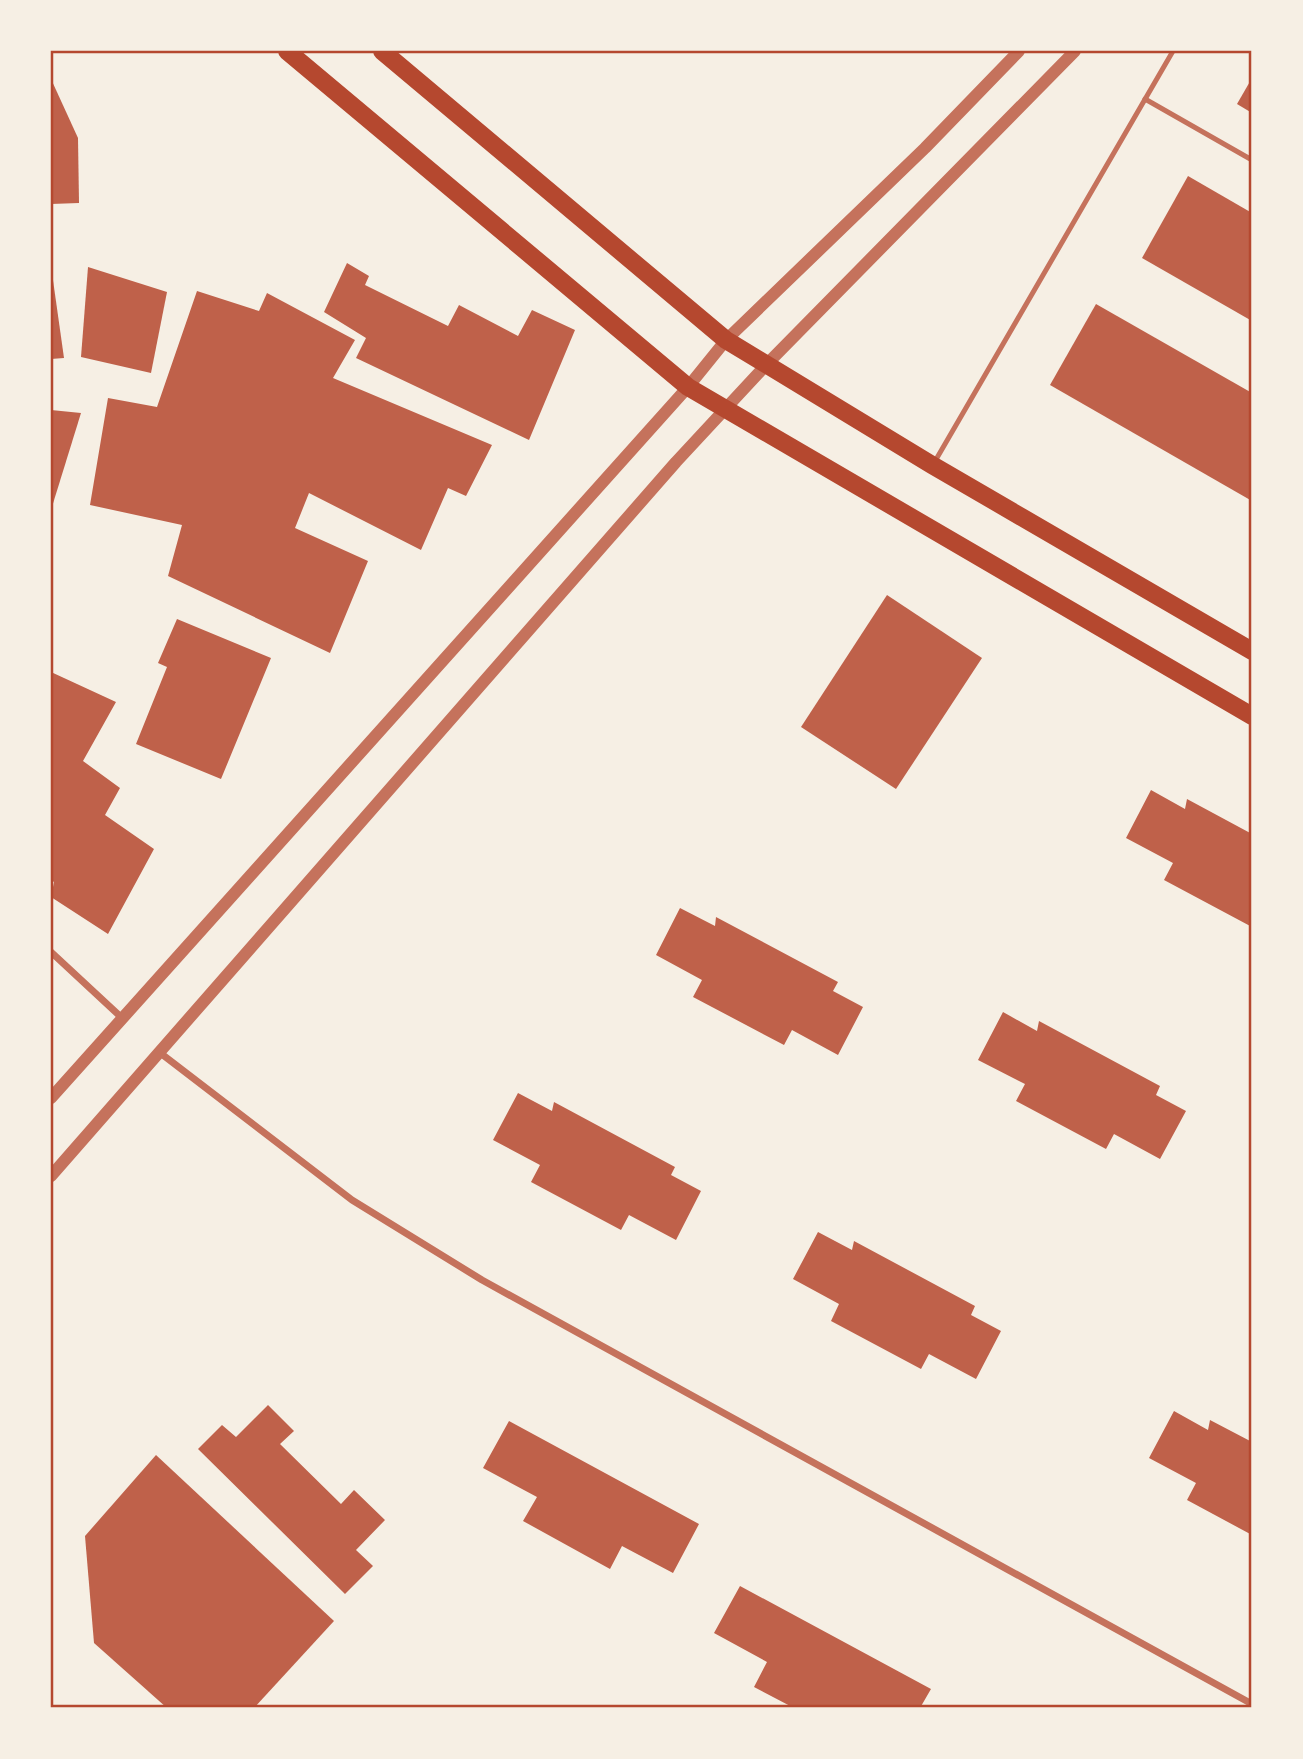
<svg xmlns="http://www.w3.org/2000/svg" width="1303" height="1759" font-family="Raleway,sans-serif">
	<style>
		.building { fill: #bf614a }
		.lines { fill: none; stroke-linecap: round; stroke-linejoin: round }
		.service { stroke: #c5725c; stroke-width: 5 }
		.minor { stroke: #c5725c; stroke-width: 7 }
		.tertiary { stroke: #c5725c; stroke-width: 12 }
		.primary { stroke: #b5482f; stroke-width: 18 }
		.neatline { fill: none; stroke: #b5482f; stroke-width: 2.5 }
	</style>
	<rect width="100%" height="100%" fill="#f6efe4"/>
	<!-- building -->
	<g class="building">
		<polygon points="1252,78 1252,113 1237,104"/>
		<polygon points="51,79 78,138 79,203 51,204"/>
		<polygon points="1188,176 1252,213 1252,321 1142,258"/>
		<polygon points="347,263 369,276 365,285 448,326 459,305 518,336 532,310 575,330 529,440 356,358 366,338 324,312"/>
		<polygon points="88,267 167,292 151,373 81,357"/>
		<polygon points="52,273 64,358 51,359"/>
		<polygon points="197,291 259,311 267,293 355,340 333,378 492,445 466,496 448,488 421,550 309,493 295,528 368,561 330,653 168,576 182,525 90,505 108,398 157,407"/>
		<polygon points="1096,304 1252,393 1252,501 1050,385"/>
		<polygon points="51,410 81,413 51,510"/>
		<polygon points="887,595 982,658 896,789 801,727"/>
		<polygon points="177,619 271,658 221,779 136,744 167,667 158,663"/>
		<polygon points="51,672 116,702 83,761 120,788 105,815 154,849 108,934 51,897 54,882 51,880"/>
		<polygon points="1151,790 1185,809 1187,799 1252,834 1252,927 1164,880 1173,863 1126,838"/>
		<polygon points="680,908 715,926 716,917 838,982 833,991 863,1007 838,1055 792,1030 784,1045 693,997 702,980 656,955"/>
		<polygon points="1003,1012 1037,1031 1039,1021 1160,1086 1156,1095 1186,1111 1160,1159 1114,1134 1106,1149 1016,1101 1025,1084 978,1060"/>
		<polygon points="518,1093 552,1111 554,1102 675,1167 671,1175 701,1191 676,1240 629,1215 621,1230 531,1182 540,1165 493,1140"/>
		<polygon points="818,1232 852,1250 854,1241 975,1306 971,1315 1001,1331 976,1379 929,1354 921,1369 831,1321 839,1304 793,1279"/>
		<polygon points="268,1405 294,1431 280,1444 341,1504 354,1490 385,1520 356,1550 373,1566 345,1594 198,1449 222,1425 236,1437"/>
		<polygon points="1174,1411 1208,1430 1210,1420 1252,1442 1252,1535 1187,1500 1196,1483 1149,1458"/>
		<polygon points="509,1421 699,1524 673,1573 622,1546 610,1569 523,1521 537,1497 483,1468"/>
		<polygon points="156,1455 334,1621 254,1708 167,1708 94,1643 85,1536"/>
		<polygon points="740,1586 931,1689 920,1708 794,1708 754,1687 767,1662 714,1633"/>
	</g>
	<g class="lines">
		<!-- service -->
		<g class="service">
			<polyline points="1145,99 1252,160"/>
			<polyline points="934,463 1173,51"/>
		</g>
		<!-- minor -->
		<g class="minor">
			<polyline points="51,952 121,1017"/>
			<polyline points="159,1052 352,1200 482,1280 1252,1704"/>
		</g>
		<!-- tertiary -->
		<g class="tertiary">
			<polyline points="51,1098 688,387 726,340 925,148 1019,51"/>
			<polyline points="51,1176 676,462 766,365 1075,51"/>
		</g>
		<!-- primary -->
		<g class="primary">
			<polyline points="287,51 688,387 1252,716"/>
			<polyline points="382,51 726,340 932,465 1252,651"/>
		</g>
	</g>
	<!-- border -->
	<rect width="1303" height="1759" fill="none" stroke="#f6efe4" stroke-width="105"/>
	<rect x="52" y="52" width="1198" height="1654" class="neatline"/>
</svg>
